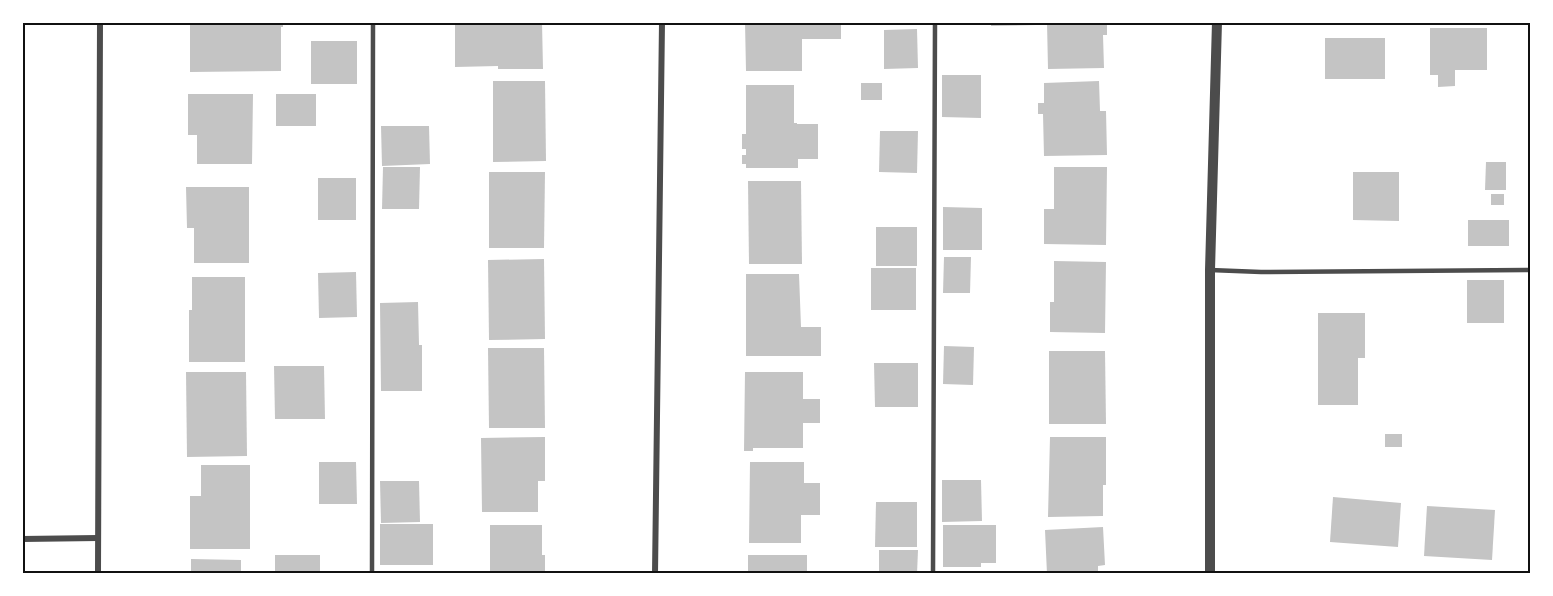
<svg xmlns="http://www.w3.org/2000/svg" width="1553" height="596" font-family="Merriweather,serif">
	<style>
		.building { fill: #c4c4c4 }
		.lines { fill: none; stroke-linecap: round; stroke-linejoin: round }
		.service { stroke: #4c4c4c; stroke-width: 4.5 }
		.minor { stroke: #4c4c4c; stroke-width: 6 }
		.tertiary { stroke: #4c4c4c; stroke-width: 10 }
		.neatline { fill: none; stroke: #111; stroke-width: 2 }
	</style>
	<rect width="100%" height="100%" fill="#fff"/>
	<!-- building -->
	<g class="building">
		<polygon points="190,22 283,22 283,27 281,27 281,71 190,72"/>
		<polygon points="455,22 542,22 543,69 498,69 498,66 455,67"/>
		<polygon points="745,22 841,22 841,39 802,39 802,71 746,71"/>
		<polygon points="991,22 1036,22 1036,25 991,26"/>
		<polygon points="1047,22 1107,22 1107,35 1103,35 1104,68 1048,69"/>
		<polygon points="1430,28 1487,28 1487,70 1455,70 1455,86 1438,87 1438,75 1430,75"/>
		<polygon points="917,29 918,68 884,69 884,30"/>
		<rect x="1325" y="38" width="60" height="41"/>
		<rect x="311" y="41" width="46" height="43"/>
		<polygon points="942,75 981,75 981,118 942,117"/>
		<polygon points="493,81 545,81 546,161 493,162"/>
		<polygon points="1099,81 1100,111 1106,111 1107,155 1044,156 1043,114 1038,114 1038,103 1044,103 1044,83"/>
		<rect x="861" y="83" width="21" height="17"/>
		<polygon points="746,85 794,85 794,123 797,123 797,124 818,124 818,159 798,159 798,168 746,168 746,164 742,164 742,155 746,155 746,149 742,149 742,134 746,134"/>
		<polygon points="188,94 253,94 252,164 197,164 197,135 188,135"/>
		<rect x="276" y="94" width="40" height="32"/>
		<polygon points="381,126 429,126 430,164 382,166"/>
		<polygon points="880,131 918,131 917,173 879,172"/>
		<polygon points="1486,162 1506,162 1506,190 1485,190"/>
		<polygon points="383,167 420,167 419,209 382,209"/>
		<polygon points="1054,167 1107,167 1106,245 1044,244 1044,209 1054,209"/>
		<polygon points="489,172 545,172 544,248 489,248"/>
		<polygon points="1353,172 1399,172 1399,221 1353,220"/>
		<rect x="318" y="178" width="38" height="42"/>
		<polygon points="748,181 801,181 802,264 749,264"/>
		<polygon points="186,187 249,187 249,263 194,263 194,228 187,228"/>
		<rect x="1491" y="194" width="13" height="11"/>
		<polygon points="943,207 982,208 982,250 943,250"/>
		<rect x="1468" y="220" width="41" height="26"/>
		<rect x="876" y="227" width="41" height="39"/>
		<polygon points="944,257 971,257 970,293 943,293"/>
		<polygon points="544,259 545,339 489,340 488,260"/>
		<polygon points="1054,261 1106,262 1105,333 1050,332 1050,302 1054,302"/>
		<rect x="871" y="268" width="45" height="42"/>
		<polygon points="356,272 357,317 319,318 318,273"/>
		<polygon points="746,274 799,274 801,327 821,327 821,356 746,356"/>
		<polygon points="192,277 245,277 245,362 189,362 189,310 192,310"/>
		<rect x="1467" y="280" width="37" height="43"/>
		<polygon points="418,302 419,345 422,345 422,391 381,391 380,303"/>
		<polygon points="1318,313 1365,313 1365,358 1358,358 1358,405 1318,405"/>
		<polygon points="944,346 974,347 973,385 943,384"/>
		<polygon points="488,348 544,348 545,428 489,428"/>
		<polygon points="1049,351 1105,351 1106,424 1049,424"/>
		<polygon points="874,363 918,363 918,407 875,407"/>
		<polygon points="274,366 324,366 325,419 275,419"/>
		<polygon points="186,372 246,372 247,456 187,457"/>
		<polygon points="745,372 803,372 803,399 820,399 820,423 803,423 803,448 753,448 753,451 744,451"/>
		<rect x="1385" y="434" width="17" height="13"/>
		<polygon points="545,437 545,481 538,481 538,512 482,512 481,438"/>
		<polygon points="1050,437 1106,437 1106,485 1103,485 1103,516 1048,517"/>
		<polygon points="319,462 356,462 357,504 319,504"/>
		<polygon points="750,462 804,462 804,483 820,483 820,515 801,515 801,543 749,543"/>
		<polygon points="201,465 250,465 250,549 190,549 190,496 201,496"/>
		<polygon points="942,480 981,480 982,521 942,522"/>
		<polygon points="380,481 419,481 420,522 381,523"/>
		<polygon points="1333,497 1401,503 1398,547 1330,542"/>
		<polygon points="876,502 917,502 917,547 875,547"/>
		<polygon points="1427,506 1495,510 1492,560 1424,556"/>
		<rect x="380" y="524" width="53" height="41"/>
		<polygon points="490,525 542,525 542,555 545,555 545,574 490,574"/>
		<polygon points="943,525 996,525 996,563 981,563 981,567 943,567"/>
		<polygon points="1103,527 1105,565 1098,566 1098,574 1047,574 1045,530"/>
		<polygon points="879,550 918,550 917,574 879,574"/>
		<rect x="275" y="555" width="45" height="19"/>
		<rect x="748" y="555" width="59" height="19"/>
		<polygon points="191,559 241,560 241,574 191,574"/>
	</g>
	<g class="lines">
		<!-- service -->
		<g class="service">
			<polyline points="1210,270 1261,272 1530,270"/>
			<polyline points="372,574 373,22"/>
			<polyline points="933,574 935,22"/>
		</g>
		<!-- minor -->
		<g class="minor">
			<polyline points="22,539 98,538"/>
			<polyline points="98,574 100,22"/>
			<polyline points="655,574 662,22"/>
		</g>
		<!-- tertiary -->
		<polyline class="tertiary" points="1210,574 1210,270 1217,22"/>
	</g>
	<!-- border -->
	<rect width="1553" height="596" fill="none" stroke="#ffffff" stroke-width="48"/>
	<rect x="24" y="24" width="1505" height="548" class="neatline"/>
</svg>
